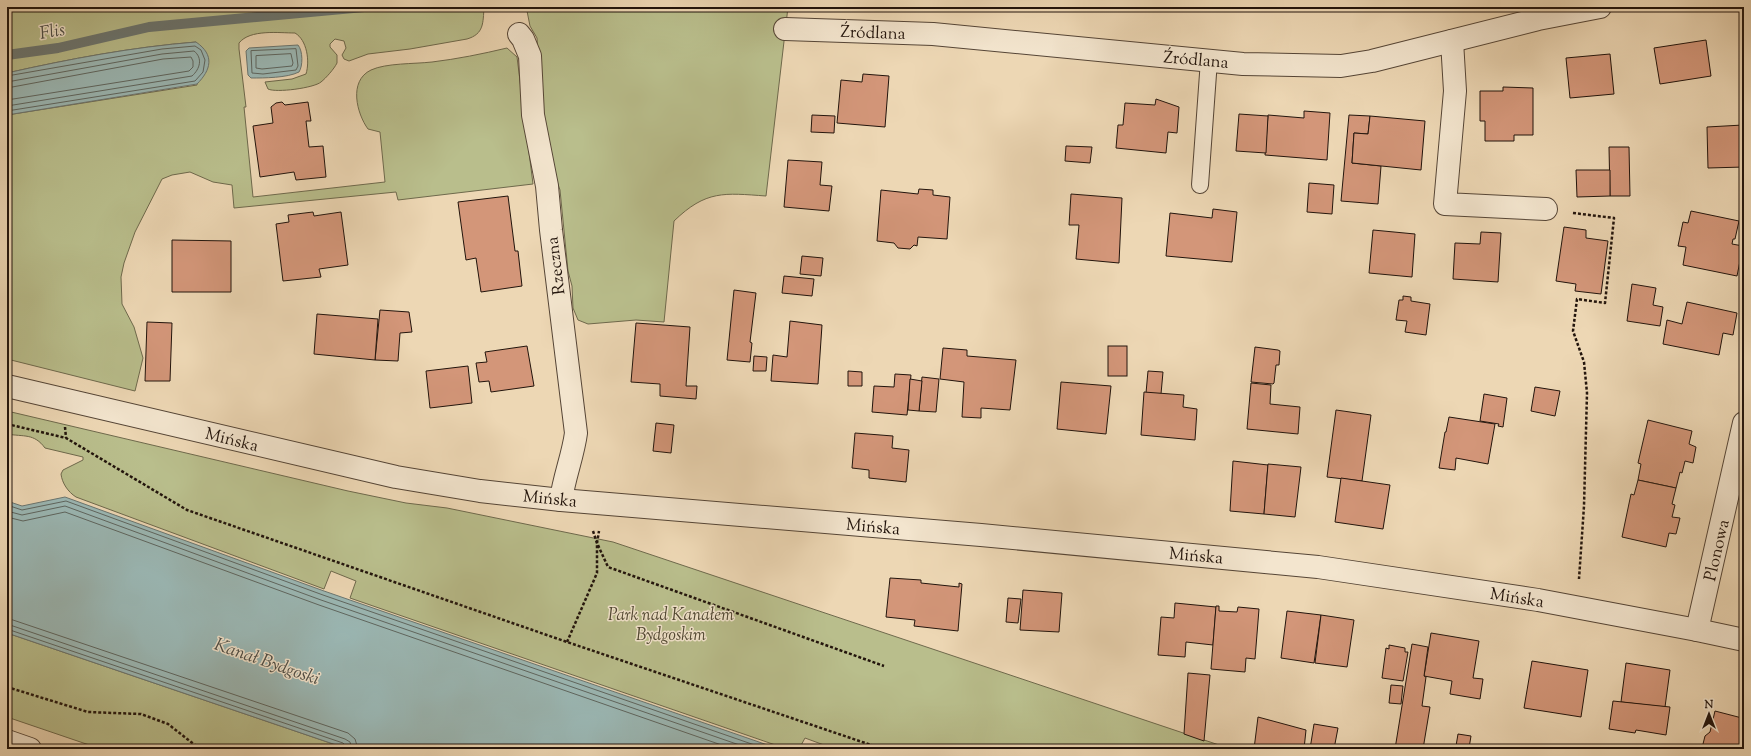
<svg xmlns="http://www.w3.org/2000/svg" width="1751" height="756" font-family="'Sorts Mill Goudy',serif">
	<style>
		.green { fill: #b9be8c; stroke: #6e694c }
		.water { fill: #9bb8b5; stroke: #6b7671 }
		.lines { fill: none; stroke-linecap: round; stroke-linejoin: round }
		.shore { stroke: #5e6660; stroke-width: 1 }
		.stream { stroke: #6b7671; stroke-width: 10 }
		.building { fill: #d39679; stroke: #22140c }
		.service-casing { stroke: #554536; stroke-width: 18 }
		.minor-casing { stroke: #554536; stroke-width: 24 }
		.tertiary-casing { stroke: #554536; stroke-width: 24 }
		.path { stroke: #22140c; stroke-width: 2.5; stroke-dasharray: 3 2; stroke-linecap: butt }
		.service { stroke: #f3e5ce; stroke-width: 16 }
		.minor { stroke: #f3e5ce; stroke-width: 22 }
		.tertiary { stroke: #f3e5ce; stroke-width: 22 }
		.labels { text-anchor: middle; stroke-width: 3; stroke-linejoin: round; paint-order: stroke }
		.street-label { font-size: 17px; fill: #22140c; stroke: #f3e5ce }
		.park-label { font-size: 17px; font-style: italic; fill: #4f4732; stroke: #f3e5ce }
		.water-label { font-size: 18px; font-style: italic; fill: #4c4d47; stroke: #f3e5ce }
	</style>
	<rect width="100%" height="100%" fill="#edd7b4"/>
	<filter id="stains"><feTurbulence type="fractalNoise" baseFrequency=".005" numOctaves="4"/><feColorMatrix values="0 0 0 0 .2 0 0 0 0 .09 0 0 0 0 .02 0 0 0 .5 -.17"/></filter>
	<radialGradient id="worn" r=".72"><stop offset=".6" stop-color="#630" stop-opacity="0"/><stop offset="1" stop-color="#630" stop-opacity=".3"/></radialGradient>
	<!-- green -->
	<g class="green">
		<path d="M7,7H484C483,23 484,34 467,39L410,49L368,54L349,61L344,59L342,55L346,48L344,41L335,39L330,44V47L337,55V63C334,69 326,78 321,82C314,88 276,93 268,89L265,82L292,79L306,74C310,61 307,40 295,33C279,33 250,29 239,43V49L246,107H244L253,197L385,182L380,132L368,129C357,114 348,81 371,70C386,63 414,64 432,62C457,59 482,54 507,48L517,57L533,184L398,200L396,192L234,208L232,185L213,182L190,172L172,175L162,179L135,232L124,263L121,277L122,304L134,327L143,358L135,391L7,359V115L197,85L196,42C133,47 69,59 7,73Z"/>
		<path d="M519,7H788L766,196C724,193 706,190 674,221L664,322L636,320L588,324L578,320L573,308L572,286L568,271L560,190L549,159L543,131L537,38L530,26L527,11Z"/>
		<path d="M7,411L348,491L406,503L447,508L613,542L1231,749H823L824,745L805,738L799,749H787L350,598L356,581L331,571L324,589L76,497C68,492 62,483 61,474L63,470L83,460V457L45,448C34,433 24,437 7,434Z"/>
		<polygon points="7,632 10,634 348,749 101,749 7,717"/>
	</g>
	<!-- water -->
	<g class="water">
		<path d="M196,42C215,55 211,70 197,84L7,115V73C69,59 133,47 196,42Z"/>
		<path d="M298,45C303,51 303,66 299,72C287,78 264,78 251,78L248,75L246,51L249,48Z"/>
		<polygon points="65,497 324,591 779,749 348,749 10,634 7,632 7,501 22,506"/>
	</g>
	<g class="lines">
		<!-- shore -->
		<g class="shore">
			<polygon points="296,49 298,66 296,70 263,74 252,73 251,51"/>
			<polygon points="291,54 293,63 292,66 262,69 256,68 256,56"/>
			<polyline points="7,76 162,49 195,46 201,50 205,60 203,72 195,81 7,111"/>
			<path d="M7,82L162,54L194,51C203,58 200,69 192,76L7,106"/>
			<polyline points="7,88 163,59 191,57 193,61 193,67 189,71 7,100"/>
			<polyline points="7,505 22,510 66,501 323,595 766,749"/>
			<polyline points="7,511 22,515 65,506 321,600 751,749"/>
			<polyline points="7,517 23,521 65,512 319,605 733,749"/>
			<polyline points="7,618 348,733 355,739 358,749"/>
			<polyline points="7,624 345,739 350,742 352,749"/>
			<polyline points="7,629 343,743 346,746 347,749"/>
		</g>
		<!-- stream -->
		<polyline class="stream" points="7,55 58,48 149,27 364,7"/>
	</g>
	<!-- building -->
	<g class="building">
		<polygon points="1706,40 1711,76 1660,84 1654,48"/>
		<polygon points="1610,54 1614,94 1570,98 1566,58"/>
		<polygon points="863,74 889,76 885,127 837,123 841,80 862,82"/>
		<polygon points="1503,87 1533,88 1533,135 1514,135 1514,141 1485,141 1485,121 1480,121 1480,91 1503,91"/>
		<polygon points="1156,99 1179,107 1177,133 1168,132 1166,153 1116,148 1118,125 1123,125 1125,103 1155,105"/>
		<polygon points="282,102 285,105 308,102 311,121 306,121 309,147 323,146 326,177 296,180 294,172 260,177 253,126 273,123 271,107 276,103"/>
		<polygon points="1304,111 1330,113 1327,160 1265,155 1268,115 1304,118"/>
		<polygon points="1239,114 1268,116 1266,153 1236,151"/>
		<polygon points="812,115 835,116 834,133 811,132"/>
		<polygon points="1349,115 1370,116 1368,134 1354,133 1352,163 1381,166 1378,204 1341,201"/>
		<polygon points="1370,116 1425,121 1421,170 1352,163 1354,133 1368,134"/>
		<polygon points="1743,125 1744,167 1708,168 1707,127"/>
		<polygon points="1066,146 1092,147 1090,163 1065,161"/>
		<polygon points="1609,147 1629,147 1630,196 1610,196"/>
		<polygon points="788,160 822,162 820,185 832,186 829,211 784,207"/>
		<polygon points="1576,170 1610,170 1610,196 1577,197"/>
		<polygon points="1309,183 1334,185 1332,214 1307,212"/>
		<polygon points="919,189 933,190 933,195 950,197 947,239 918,237 917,246 914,245 910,249 898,248 894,243 877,241 881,190 918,194"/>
		<polygon points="1071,194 1122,198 1119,263 1076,259 1079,225 1069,225"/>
		<polygon points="508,196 515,251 518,251 522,286 481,292 476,258 466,260 458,202"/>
		<polygon points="1213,209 1237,212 1232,262 1166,256 1170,213 1212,218"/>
		<polygon points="1691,211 1739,221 1735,239 1733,239 1732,244 1743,246 1737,276 1683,265 1686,247 1678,246 1683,222 1688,223"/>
		<polygon points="313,212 314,216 341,212 348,265 319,269 321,277 283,281 276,224 289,222 288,215"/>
		<polygon points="1564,227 1586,230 1586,238 1608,241 1601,294 1575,291 1576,284 1556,281"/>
		<polygon points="1373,230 1415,234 1412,277 1369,273"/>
		<polygon points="1481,232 1501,233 1498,282 1453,279 1455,243 1480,244"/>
		<polygon points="172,240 231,241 231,292 172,292"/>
		<polygon points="802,256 823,258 821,276 800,274"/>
		<polygon points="784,276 814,279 812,296 782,293"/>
		<polygon points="1632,284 1656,288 1653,305 1663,307 1660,326 1627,321"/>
		<polygon points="734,290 756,293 750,342 752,343 750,362 727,360"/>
		<polygon points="1403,296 1411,297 1411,301 1430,304 1426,335 1405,332 1407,321 1396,320 1399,300 1403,300"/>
		<polygon points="1687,302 1737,313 1733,335 1723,333 1719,355 1663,344 1667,320 1682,324"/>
		<polygon points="380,310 409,312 412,332 400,333 398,361 375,360"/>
		<polygon points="317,314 378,319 375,360 314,354"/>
		<polygon points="790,321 822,325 818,384 771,381 773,355 787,357"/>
		<polygon points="147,322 172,323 170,381 145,381"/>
		<polygon points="636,323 690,327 686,386 697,386 696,399 660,396 660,384 631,382"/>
		<polygon points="527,346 534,386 491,392 489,381 479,382 476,363 487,362 485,352"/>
		<rect x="1108" y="346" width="19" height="30"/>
		<polygon points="1255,347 1278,350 1280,351 1279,365 1276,365 1274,383 1273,384 1251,382"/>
		<polygon points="943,348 967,350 967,356 1016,360 1010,410 981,408 981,418 962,417 964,382 940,379"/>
		<polygon points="754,356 767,357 766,371 753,371"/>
		<polygon points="468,366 472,403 430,408 426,371"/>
		<polygon points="848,371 862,372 862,386 848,386"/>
		<polygon points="1148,371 1163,372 1161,394 1146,393"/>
		<polygon points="895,374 911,375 907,415 872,412 874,386 894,387"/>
		<polygon points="922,377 939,379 936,412 919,411"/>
		<polygon points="910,379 922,381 919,411 908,410"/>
		<polygon points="1061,382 1111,386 1106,434 1057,429"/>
		<polygon points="1251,383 1271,385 1270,404 1300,407 1298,434 1247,429"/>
		<polygon points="1535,387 1560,391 1555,416 1531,411"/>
		<polygon points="1144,392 1184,395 1183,407 1197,409 1195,440 1141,435"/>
		<polygon points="1484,394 1507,398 1503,427 1498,426 1499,424 1480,421"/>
		<polygon points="1336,410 1371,415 1362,481 1327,477"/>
		<polygon points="1449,417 1495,424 1488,464 1456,458 1455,470 1439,468 1445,432 1446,432"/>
		<polygon points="1648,420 1692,431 1689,444 1696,447 1693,463 1685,461 1682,473 1680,472 1676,488 1638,480 1641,464 1638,463"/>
		<polygon points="656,423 674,425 671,453 653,451"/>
		<polygon points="855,433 893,436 892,448 909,450 906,482 869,478 869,470 852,468"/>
		<polygon points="1233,461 1268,465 1264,514 1230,511"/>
		<polygon points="1268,464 1301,467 1295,517 1264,514"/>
		<polygon points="1341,478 1390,485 1383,529 1335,522"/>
		<polygon points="1638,480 1676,488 1672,504 1675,505 1672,517 1680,518 1676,534 1669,533 1666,547 1622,537 1631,494 1634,495"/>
		<polygon points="890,578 921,580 921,583 959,587 959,583 962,584 958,631 914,626 915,620 886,617"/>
		<polygon points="1023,590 1062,593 1059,632 1020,630"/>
		<polygon points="1008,598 1021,599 1018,623 1006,622"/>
		<polygon points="1175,603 1216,607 1213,645 1186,642 1185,657 1158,655 1161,617 1174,618"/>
		<polygon points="1216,606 1219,606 1219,611 1237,612 1238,607 1259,609 1255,659 1246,658 1245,672 1211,669"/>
		<polygon points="1287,611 1321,615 1314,663 1281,658"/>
		<polygon points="1321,615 1354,620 1347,667 1315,663"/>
		<polygon points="1431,633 1479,641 1473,678 1483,679 1480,699 1450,694 1452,681 1424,676"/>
		<polygon points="1412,644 1428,647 1424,676 1426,677 1422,706 1430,707 1423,749 1395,749"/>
		<polygon points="1389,645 1405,648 1405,652 1408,652 1403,681 1382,678 1386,648 1389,649"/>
		<polygon points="1532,661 1588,670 1581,717 1524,708"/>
		<polygon points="1626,663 1670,670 1665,707 1621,702"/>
		<polygon points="1188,673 1210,675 1204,741 1184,734"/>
		<polygon points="1391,685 1403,686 1401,704 1389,703"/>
		<polygon points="1613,701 1670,707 1666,735 1636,730 1635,733 1609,729"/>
		<polygon points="1744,706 1744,749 1705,749 1703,744 1705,736 1710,732 1715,711 1742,718"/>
		<polygon points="1258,717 1306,730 1304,749 1254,749"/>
		<polygon points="1314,724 1338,728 1334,749 1310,749"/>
		<polygon points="1458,734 1471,736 1469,748 1456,746"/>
	</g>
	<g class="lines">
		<!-- service casing -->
		<g class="service-casing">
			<polyline id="service" points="1200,185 1209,60"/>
		</g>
		<!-- minor casing -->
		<g class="minor-casing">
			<g id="minor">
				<polyline points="785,29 933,34 1243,64 1341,66 1372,61 1538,19 1600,7"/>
				<path d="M519,34L523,39L530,56L533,115L547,186L551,230L576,433C573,456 564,477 561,500"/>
				<polyline points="1452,41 1455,91 1445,204 1546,209"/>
				<polyline points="1697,630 1744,423"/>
				<polyline points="7,741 30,749"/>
			</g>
		</g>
		<!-- tertiary casing -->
		<g class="tertiary-casing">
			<polyline id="tertiary" points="7,386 396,477 480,491 561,500 981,535 1318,567 1538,600 1697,630 1744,640"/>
		</g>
		<!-- path -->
		<g class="path">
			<polyline points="1573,213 1614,218 1605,303 1577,299 1573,331 1584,362 1587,393 1584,506 1579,579"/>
			<polyline points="7,424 66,438 187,510 567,642 883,749"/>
			<polyline points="65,427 66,438"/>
			<polyline points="593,531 597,543 608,567 884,666"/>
			<polyline points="567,642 597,573 597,543 599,531"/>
			<polyline points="7,687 88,712 141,714 168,724 200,749"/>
		</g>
		<!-- service -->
		<use href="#service" class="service"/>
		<!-- minor -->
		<use href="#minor" class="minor"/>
		<!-- tertiary -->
		<use href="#tertiary" class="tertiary"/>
	</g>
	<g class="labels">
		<!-- street labels -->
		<g class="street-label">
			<text transform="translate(873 32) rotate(2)" y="6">Źródlana</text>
			<text transform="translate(1196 59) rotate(5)" y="6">Źródlana</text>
			<text transform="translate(555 266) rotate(-97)" y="6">Rzeczna</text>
			<text transform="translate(232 439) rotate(14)" y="6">Mińska</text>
			<text transform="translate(550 498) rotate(6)" y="6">Mińska</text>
			<text transform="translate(873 526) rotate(5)" y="6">Mińska</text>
			<text transform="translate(1716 550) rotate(-77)" y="6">Plonowa</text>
			<text transform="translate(1196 555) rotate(5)" y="6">Mińska</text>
			<text transform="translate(1517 597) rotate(9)" y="6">Mińska</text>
		</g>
		<!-- park labels -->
		<g class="park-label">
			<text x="671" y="620">Park nad Kanałem<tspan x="671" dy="20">Bydgoskim</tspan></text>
		</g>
		<!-- water labels -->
		<g class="water-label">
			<text transform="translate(52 31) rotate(-10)" y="6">Flis</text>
			<text transform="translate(267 661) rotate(19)" y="6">Kanał Bydgoski</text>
		</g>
	</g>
	<!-- margin -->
	<rect width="1751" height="756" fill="none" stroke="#edd7b4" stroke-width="24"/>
	<rect x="8" y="8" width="1735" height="740" fill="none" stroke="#22140c" stroke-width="2"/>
	<rect x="12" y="12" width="1727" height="732" fill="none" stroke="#22140c"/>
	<!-- north arrow -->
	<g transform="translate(1709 714)" stroke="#f3e5ce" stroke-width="3" paint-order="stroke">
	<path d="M0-3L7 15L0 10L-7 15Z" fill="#22140c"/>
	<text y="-6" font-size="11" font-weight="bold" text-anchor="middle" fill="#22140c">N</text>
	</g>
	<rect width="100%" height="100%" filter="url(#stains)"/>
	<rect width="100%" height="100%" fill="url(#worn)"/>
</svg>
